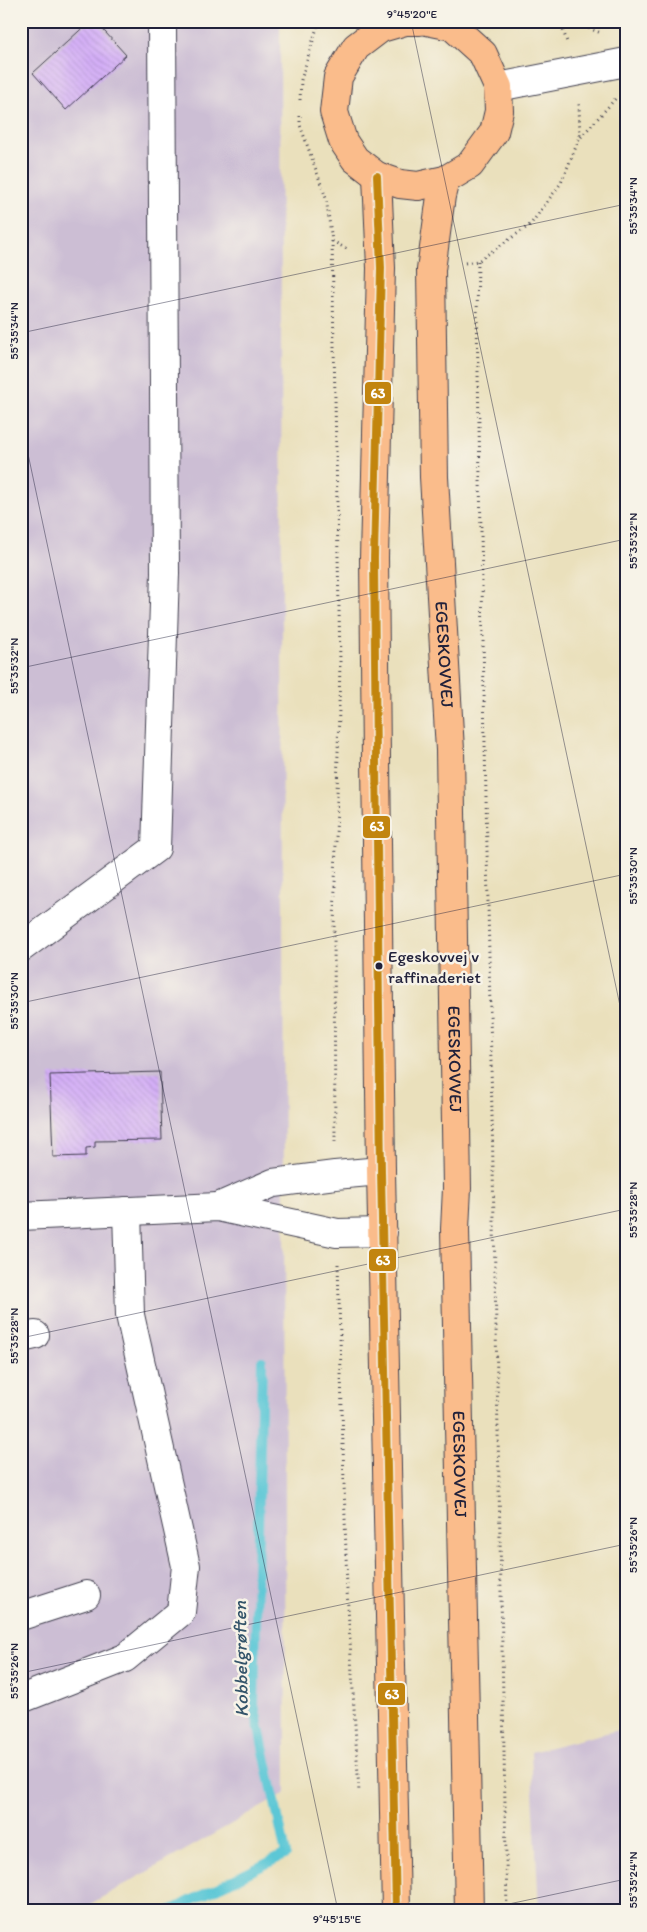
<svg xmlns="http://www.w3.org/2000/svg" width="647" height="1932" font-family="Itim,sans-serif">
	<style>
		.industrial { fill: #ccbed4 }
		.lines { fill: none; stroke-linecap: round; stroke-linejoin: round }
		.stream { stroke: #5cc7d6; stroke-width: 10 }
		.building { fill: url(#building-back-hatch) }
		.minor-casing { stroke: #403e4e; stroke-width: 30 }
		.major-casing { stroke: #403e4e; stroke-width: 30 }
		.path { stroke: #403e4e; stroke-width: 3; stroke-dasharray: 1 4; stroke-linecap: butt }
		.minor { stroke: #fff; stroke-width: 28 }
		.major { stroke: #fabc8b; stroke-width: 28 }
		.bus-1-casing { stroke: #f7f3e8; stroke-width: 11 }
		.bus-1 { stroke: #c2850f; stroke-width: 8 }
		.ticks { fill: none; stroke: #22223b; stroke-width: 1; stroke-opacity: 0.45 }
		.bus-dot { fill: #22223b; stroke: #f7f3e8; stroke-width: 2 }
		.labels { text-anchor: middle; stroke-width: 5; stroke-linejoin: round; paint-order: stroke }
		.bus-label { font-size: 17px; fill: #22223b; stroke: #f7f3e8; text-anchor: start }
		.street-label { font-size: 18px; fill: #22223b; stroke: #f7f3e8 }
		.water-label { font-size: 19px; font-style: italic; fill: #33546a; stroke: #f7f3e8 }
		.line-badge { stroke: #f7f3e8; stroke-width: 2 }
		.badge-label { font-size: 14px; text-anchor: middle; font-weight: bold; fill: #fff }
		.neatline { fill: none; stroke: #22223b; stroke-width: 2 }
		.ticks-label { font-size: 12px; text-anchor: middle; fill: #22223b }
	</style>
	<defs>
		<pattern id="building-back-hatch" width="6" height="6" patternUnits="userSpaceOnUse" patternTransform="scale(1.25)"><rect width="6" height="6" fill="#d4aff7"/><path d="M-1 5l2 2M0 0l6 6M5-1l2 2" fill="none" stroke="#b696d5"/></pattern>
	</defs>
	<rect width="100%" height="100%" fill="#f7f3e8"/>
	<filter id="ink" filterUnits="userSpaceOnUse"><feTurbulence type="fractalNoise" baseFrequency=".02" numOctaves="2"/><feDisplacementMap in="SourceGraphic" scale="10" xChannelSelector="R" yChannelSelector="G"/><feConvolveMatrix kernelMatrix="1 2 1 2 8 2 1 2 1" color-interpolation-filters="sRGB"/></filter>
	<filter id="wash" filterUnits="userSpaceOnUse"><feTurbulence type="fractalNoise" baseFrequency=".0096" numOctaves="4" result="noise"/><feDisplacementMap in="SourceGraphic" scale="20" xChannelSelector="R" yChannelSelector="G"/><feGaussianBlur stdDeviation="1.12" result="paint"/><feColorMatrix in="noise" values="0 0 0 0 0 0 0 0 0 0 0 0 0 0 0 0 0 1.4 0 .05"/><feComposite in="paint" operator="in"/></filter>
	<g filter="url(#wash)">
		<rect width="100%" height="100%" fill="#eae0bc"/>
		<!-- industrial -->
		<g class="industrial">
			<polygon points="21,21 280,21 286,1793 78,1911 21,1911"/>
			<polygon points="626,1728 626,1911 539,1911 531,1752"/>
		</g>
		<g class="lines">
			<!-- stream -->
			<polyline class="stream" points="170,1911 286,1854 254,1705 262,1361"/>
		</g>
		<g id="blocks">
			<!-- building -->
			<g class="building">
				<polygon points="90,21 95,21 126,55 66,110 33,73"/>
				<polygon points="160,1072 162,1140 95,1141 95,1147 86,1148 86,1156 53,1157 50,1075"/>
			</g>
		</g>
	</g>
	<g filter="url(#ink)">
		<use href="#blocks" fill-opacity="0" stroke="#403e4e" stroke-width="1"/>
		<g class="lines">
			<!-- minor casing -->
			<g class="minor-casing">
				<g id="minor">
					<polyline points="498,87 626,62"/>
					<polyline points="21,948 156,848 165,573 162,21"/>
					<polyline points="218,1207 273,1183 335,1175 381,1171"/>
					<polyline points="21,1216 218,1207 337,1233 383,1232"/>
					<polyline points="21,1338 35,1335"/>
					<polyline points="21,1616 86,1595"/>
					<polyline points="21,1699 125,1658 181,1612 186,1566 130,1315 127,1211"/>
				</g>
			</g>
			<!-- major casing -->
			<g class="major-casing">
				<g id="major">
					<polyline points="420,21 405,21 381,28 356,47 338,77 334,112 343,141 355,159 377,176 400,184 418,186 445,180 470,165 494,132 499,111 498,87 483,54 452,26 427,21"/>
					<polyline points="377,176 381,268 374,558 376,760 381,1171 396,1911"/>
					<path id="s1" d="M445,180L441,196L431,270L434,477L450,750L457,1188L455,1229L469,1911"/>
				</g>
			</g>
			<!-- path -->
			<g class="path">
				<polyline points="560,21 567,42"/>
				<polyline points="570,21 601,33"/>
				<polyline points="300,100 301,80 319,21"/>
				<polyline points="300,116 300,125 326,198 332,241 347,249"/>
				<polyline points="581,137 617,97"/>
				<polyline points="332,241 340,662 334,929 335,1142"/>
				<polyline points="478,261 477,319 507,1911"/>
				<polyline points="465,263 478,261 530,225 561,183 580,137 579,104"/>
				<polyline points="338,1264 347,1590 359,1792"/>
			</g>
			<!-- minor -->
			<use href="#minor" class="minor"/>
			<!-- major -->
			<use href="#major" class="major"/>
			<!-- bus-1 casing -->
			<g class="bus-1-casing">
				<polyline id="bus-1" points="377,176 381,268 374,558 376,760 381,1171 396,1911"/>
			</g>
			<!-- bus-1 -->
			<use href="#bus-1" class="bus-1"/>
		</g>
	</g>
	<!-- ticks -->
	<path class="ticks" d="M411,21L626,1034M21,333L626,204M21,421L338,1911M21,668L626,539M21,1003L626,874M21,1338L626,1209M21,1673L626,1544M476,1911L626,1879"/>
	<!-- markers -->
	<circle class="bus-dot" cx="379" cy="966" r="4.5"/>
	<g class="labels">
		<!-- bus labels -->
		<g class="bus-label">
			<text x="388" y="962">Egeskovvej v<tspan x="388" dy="21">raffinaderiet</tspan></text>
		</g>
		<!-- street labels -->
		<g class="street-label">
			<text dy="6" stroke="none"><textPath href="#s1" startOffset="476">EGESKOVVEJ</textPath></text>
			<text dy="6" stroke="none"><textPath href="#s1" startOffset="881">EGESKOVVEJ</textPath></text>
			<text dy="6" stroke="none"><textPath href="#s1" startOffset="1286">EGESKOVVEJ</textPath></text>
		</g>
		<!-- water labels -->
		<g class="water-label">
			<text transform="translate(240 1659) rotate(-91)" y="7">Kobbelgrøften</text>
		</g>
	</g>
	<g class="line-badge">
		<rect x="364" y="381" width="28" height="24" rx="5" fill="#c2850f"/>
		<rect x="362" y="815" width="29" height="24" rx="5" fill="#c2850f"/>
		<rect x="368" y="1248" width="29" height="24" rx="5" fill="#c2850f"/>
		<rect x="377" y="1682" width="29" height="24" rx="5" fill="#c2850f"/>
	</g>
	<g class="badge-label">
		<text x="378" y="398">63</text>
		<text x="377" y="831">63</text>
		<text x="383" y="1265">63</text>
		<text x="392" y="1699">63</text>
	</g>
	<!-- margin -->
	<rect width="647" height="1932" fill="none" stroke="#f7f3e8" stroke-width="55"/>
	<rect x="28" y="28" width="592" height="1876" class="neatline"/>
	<g class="ticks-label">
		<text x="412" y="18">9°45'20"E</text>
		<text transform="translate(633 206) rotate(-90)" y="4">55°35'34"N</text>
		<text transform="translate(14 331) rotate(-90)" y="4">55°35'34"N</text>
		<text transform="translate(633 541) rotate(-90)" y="4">55°35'32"N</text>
		<text transform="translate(14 666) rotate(-90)" y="4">55°35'32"N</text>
		<text transform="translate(633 876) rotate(-90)" y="4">55°35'30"N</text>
		<text transform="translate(14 1001) rotate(-90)" y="4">55°35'30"N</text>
		<text transform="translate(633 1210) rotate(-90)" y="4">55°35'28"N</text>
		<text transform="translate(14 1336) rotate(-90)" y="4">55°35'28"N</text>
		<text transform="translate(633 1545) rotate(-90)" y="4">55°35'26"N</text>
		<text transform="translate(14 1671) rotate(-90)" y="4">55°35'26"N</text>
		<text transform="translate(633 1880) rotate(-90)" y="4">55°35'24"N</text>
		<text x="337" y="1923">9°45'15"E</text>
	</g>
</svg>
